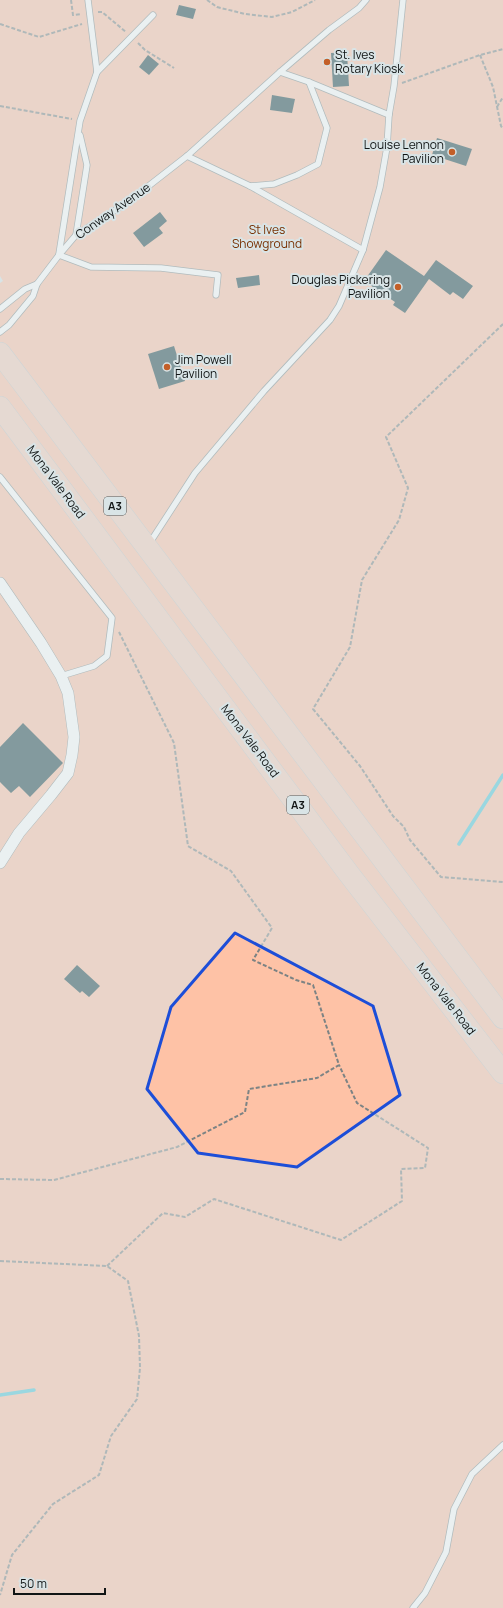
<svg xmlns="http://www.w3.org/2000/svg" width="503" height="1608" font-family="Manrope,sans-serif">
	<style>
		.green { fill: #fec2a6 }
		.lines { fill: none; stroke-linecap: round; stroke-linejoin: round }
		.stream { stroke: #4ec7da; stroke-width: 3.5 }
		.building { fill: #1c4248 }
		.lane-casing { stroke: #828b8d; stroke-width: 7 }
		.street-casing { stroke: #828b8d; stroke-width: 12 }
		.highway-casing { stroke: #c1c2c2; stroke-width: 22 }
		.path { stroke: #7c8384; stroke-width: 2; stroke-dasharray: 4 2; stroke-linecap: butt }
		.lane { stroke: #fff; stroke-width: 5.5 }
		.street { stroke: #fff; stroke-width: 11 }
		.highway { stroke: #f4cdbb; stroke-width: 21 }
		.marked { fill: none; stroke: #1d4ed8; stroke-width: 3; stroke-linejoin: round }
		.poi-dot { fill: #c35f28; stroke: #d9e4e6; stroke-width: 1.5 }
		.labels { text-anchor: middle; stroke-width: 4; stroke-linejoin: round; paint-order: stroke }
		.shield { fill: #d9e4e6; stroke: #4d5354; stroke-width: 1 }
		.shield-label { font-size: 11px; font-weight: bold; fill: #111515 }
		.poi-label { font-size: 12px; fill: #111515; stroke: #d9e4e6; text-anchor: start }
		.street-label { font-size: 12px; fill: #111515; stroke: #d9e4e6 }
		.park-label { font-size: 12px; fill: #783103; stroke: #d9e4e6 }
	</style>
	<rect width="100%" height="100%" fill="#d9e4e6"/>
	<!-- green -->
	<polygon class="green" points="0,0 503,0 503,1608 0,1608 0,283 3,281 0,276"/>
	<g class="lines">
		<!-- stream -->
		<g class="stream">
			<polyline points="459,844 503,775"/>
			<polyline points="0,1395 34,1390"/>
		</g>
	</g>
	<!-- building -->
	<g class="building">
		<polygon points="179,5 196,9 193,19 176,15"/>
		<polygon points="347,52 349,86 333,87 331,53"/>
		<polygon points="148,55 159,64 149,75 139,67"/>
		<polygon points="272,95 295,99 292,113 270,110"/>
		<polygon points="437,138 472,149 466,166 432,155"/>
		<polygon points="160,212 167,221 159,228 163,233 144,247 133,233"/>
		<polygon points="386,250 424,276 436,260 473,286 463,299 453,292 450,295 429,279 405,313 393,305 395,302 364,281"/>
		<polygon points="259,275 260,285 238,288 236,278"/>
		<polygon points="174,346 185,381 159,389 148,354"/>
		<polygon points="23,723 63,763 30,797 19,786 11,793 0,782 0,747"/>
		<polygon points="77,965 100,986 89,997 82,991 80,993 64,979"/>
	</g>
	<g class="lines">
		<!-- lane casing -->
		<g class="lane-casing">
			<g id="lane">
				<polyline points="97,72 153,15"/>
				<polyline points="280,72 309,82 389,115"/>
				<polyline points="187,156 250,186 274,184 297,175 318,164 327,128 309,82"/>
				<polyline points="250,186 363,250"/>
				<polyline points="76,235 87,165 80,135"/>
				<polyline points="59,254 80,121 97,72 88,0"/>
				<polyline points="59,255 91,267 161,268 218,275 216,295"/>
				<polyline points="0,309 25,289 37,284"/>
				<polyline points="0,332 9,325 33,296 37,284 59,255 76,235 128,202 187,156 280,72 329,30 359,8 366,0"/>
				<polyline points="0,477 112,618 107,656 94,666 61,676"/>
				<polyline points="149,544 195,473 264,391 330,320 339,306 363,250 380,187 387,147 389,115 394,86 403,0"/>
				<polyline points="413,1608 425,1593 446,1552 454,1509 472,1474 503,1445"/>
			</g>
		</g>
		<!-- street casing -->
		<g class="street-casing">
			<polyline id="street" points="0,583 41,643 61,676 68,693 74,737 72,755 68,773 51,795 19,833 0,863"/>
		</g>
		<!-- highway casing -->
		<g class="highway-casing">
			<g id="highway">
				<polyline points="0,353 503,1018"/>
				<polyline points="0,407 349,874 503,1073"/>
			</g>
		</g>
		<!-- path -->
		<g class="path">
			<polyline points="71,0 73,15 81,14"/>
			<polyline points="207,0 217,7 245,14 272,17 292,12 315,0"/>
			<polyline points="98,12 102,12 126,32"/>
			<polyline points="0,24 39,37 82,24"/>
			<polyline points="138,43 145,50 174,68"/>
			<polyline points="480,55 493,87 501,126 503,129"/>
			<polyline points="402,83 480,55 503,49"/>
			<polyline points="0,106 72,119"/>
			<polyline points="497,107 503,97"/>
			<polyline points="503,324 386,437 408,488 399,520 362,580 350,647 313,709 360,766 393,816 404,827 410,840 441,877 503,882"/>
			<polyline points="0,1179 54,1180 177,1147 245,1112 249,1089 317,1078 339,1065 313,985 296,980 253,960 272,928 231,871 188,846 174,743 119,632"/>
			<polyline points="0,1261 107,1266 128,1281 139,1336 140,1368 137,1399 111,1436 99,1475 53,1504 12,1555 0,1595"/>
			<polyline points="107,1266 163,1213 185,1217 214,1199 341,1240 402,1201 401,1169 425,1168 428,1148 357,1103 339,1065"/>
		</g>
		<!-- lane -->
		<use href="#lane" class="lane"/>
		<!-- street -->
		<use href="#street" class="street"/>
		<!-- highway -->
		<use href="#highway" class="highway"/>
	</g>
	<!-- marked area -->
	<path d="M0 0H503V1608H0ZM235,933L373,1006L400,1095L297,1167L198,1153L147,1089L171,1007Z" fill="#d9e4e6" fill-opacity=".55" fill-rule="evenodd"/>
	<path class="marked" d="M235,933L373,1006L400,1095L297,1167L198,1153L147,1089L171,1007Z"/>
	<!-- markers -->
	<g class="poi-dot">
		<circle cx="327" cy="62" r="4"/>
		<circle cx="452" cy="152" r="4"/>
		<circle cx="398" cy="287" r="4"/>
		<circle cx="167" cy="367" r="4"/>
	</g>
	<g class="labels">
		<!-- shield labels -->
		<g class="shield">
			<rect x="104" y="497" width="22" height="18" rx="3"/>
			<rect x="287" y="796" width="22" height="18" rx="3"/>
		</g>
		<g class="shield-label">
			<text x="115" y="510">A3</text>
			<text x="298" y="809">A3</text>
		</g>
		<!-- poi labels -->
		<g class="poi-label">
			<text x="335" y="59">St. Ives<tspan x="335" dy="14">Rotary Kiosk</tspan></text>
			<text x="444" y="149" text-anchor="end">Louise Lennon<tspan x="444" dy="14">Pavilion</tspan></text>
			<text x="390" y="284" text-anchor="end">Douglas Pickering<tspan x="390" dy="14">Pavilion</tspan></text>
			<text x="175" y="364">Jim Powell<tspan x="175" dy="14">Pavilion</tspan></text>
		</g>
		<!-- street labels -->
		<g class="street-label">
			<text transform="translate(113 211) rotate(-35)" y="4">Conway Avenue</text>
			<text transform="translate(56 482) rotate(53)" y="4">Mona Vale Road</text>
			<text transform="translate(250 741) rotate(53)" y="4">Mona Vale Road</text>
			<text transform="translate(446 999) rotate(52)" y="4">Mona Vale Road</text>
		</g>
		<!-- park labels -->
		<g class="park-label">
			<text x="267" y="234">St Ives<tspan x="267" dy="14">Showground</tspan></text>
		</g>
	</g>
	<!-- scale -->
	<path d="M14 1588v6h91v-6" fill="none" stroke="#111515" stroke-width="2"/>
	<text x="20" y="1588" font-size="12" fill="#111515" stroke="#d9e4e6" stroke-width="3" paint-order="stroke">50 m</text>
</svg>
